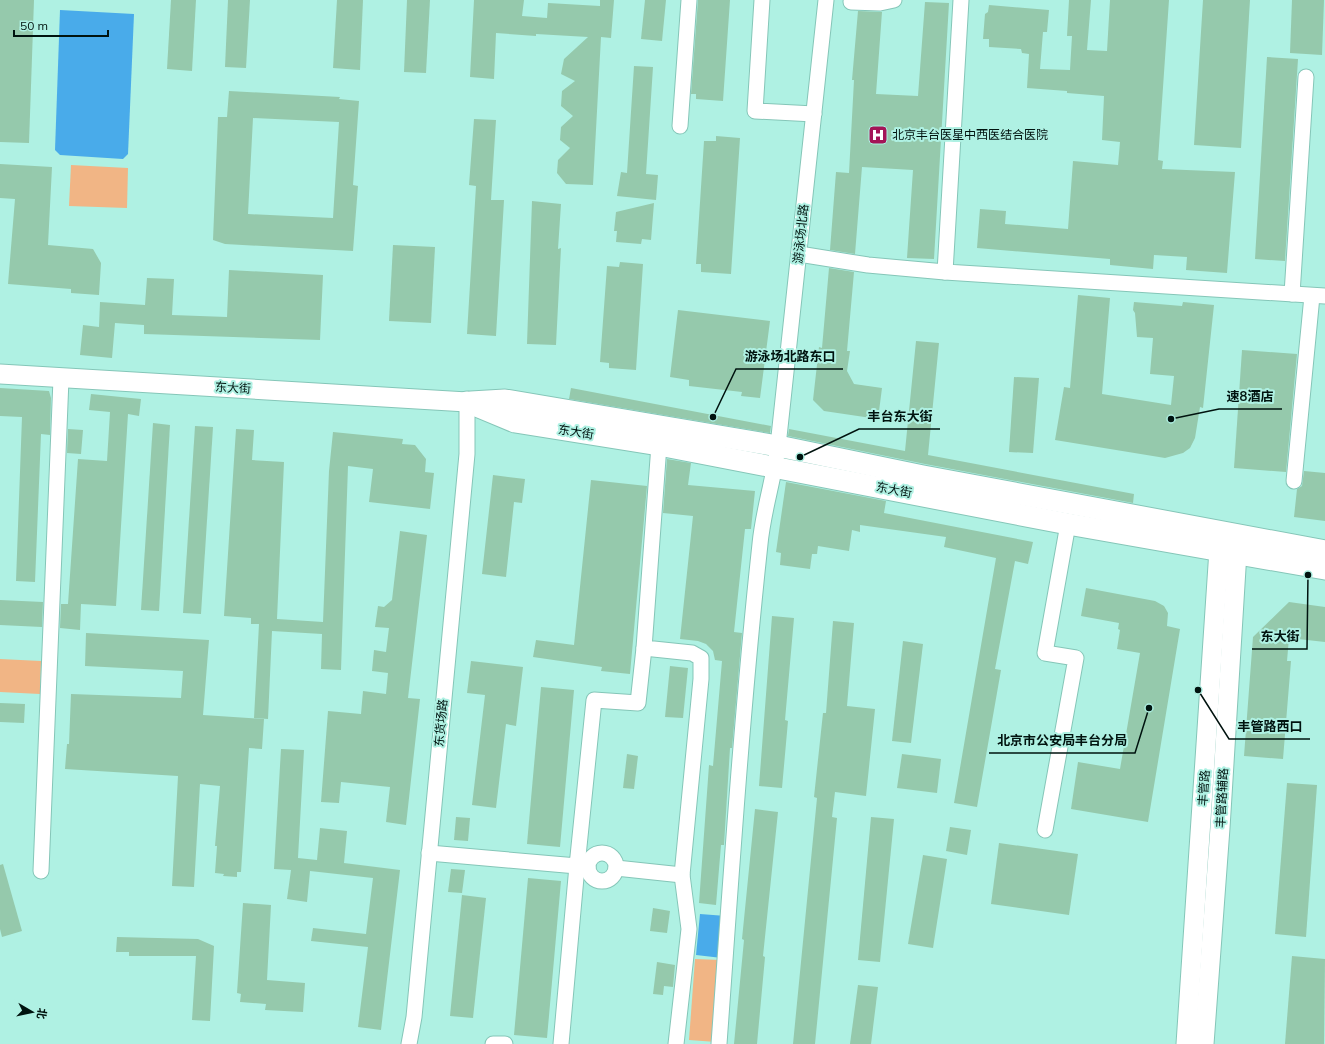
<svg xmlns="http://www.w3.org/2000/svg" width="1325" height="1044" font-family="Mulish,'Noto Sans SC',sans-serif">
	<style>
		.green { fill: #f1b585 }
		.water { fill: #49abea }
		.building { fill: #95c9ac; fill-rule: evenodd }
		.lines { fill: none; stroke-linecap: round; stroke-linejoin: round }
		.minor-casing { stroke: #85c6b8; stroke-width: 17 }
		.tertiary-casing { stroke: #85c6b8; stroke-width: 21 }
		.secondary-casing { stroke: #85c6b8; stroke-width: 23 }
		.minor { stroke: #fff; stroke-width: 15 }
		.tertiary { stroke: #fff; stroke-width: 19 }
		.secondary { stroke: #fff; stroke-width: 21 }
		.labels { text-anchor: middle; stroke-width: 4; stroke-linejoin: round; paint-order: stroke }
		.poi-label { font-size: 12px; fill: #00130f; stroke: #aff1e3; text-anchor: start }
		.street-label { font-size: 12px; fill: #00130f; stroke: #aff1e3 }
		.leader { fill: none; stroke: #00130f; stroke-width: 1.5 }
		.callout-dot { fill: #00130f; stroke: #aff1e3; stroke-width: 1.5 }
		.callout-label { font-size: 13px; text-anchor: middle; font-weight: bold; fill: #00130f; stroke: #aff1e3; stroke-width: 4; stroke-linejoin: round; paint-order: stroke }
	</style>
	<rect width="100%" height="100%" fill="#aff1e3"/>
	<!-- green -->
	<g class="green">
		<polygon points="71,165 128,168 127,208 69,206"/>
		<polygon points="0,659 41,661 40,694 0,692"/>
		<polygon points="695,959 721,960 716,1042 689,1040"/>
	</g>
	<!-- water -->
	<g class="water">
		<polygon points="60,10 134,14 128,154 123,159 60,155 55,150"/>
		<polygon points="700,914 726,916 722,958 696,955"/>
	</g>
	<!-- building -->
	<g class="building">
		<polygon points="0,0 34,0 29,143 0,142"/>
		<polygon points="171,0 196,0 192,71 167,69"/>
		<polygon points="228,0 250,0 246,68 225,67"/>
		<polygon points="337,0 363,0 360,70 333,68"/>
		<polygon points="407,0 430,0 426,73 404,72"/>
		<polygon points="474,0 524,0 522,16 547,18 548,3 600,6 600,0 614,0 611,38 601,37 593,185 566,184 557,173 558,160 570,148 560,140 561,127 573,116 561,106 562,91 575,81 561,74 564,59 588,37 536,34 536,36 496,33 494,79 470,77"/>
		<polygon points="645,0 666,0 662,41 641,39"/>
		<polygon points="698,0 730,0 723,101 696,99 696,94 691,94"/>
		<polygon points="1069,0 1091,0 1087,50 1107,51 1110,0 1169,0 1158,160 1163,161 1162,169 1235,172 1227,273 1186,270 1187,257 1154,255 1153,269 1110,265 1110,259 977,248 980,209 1006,211 1005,224 1068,229 1073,161 1118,165 1120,142 1102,140 1104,96 1067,93 1067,91 1027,88 1029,54 1022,53 1021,49 989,47 989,39 983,39 985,14 988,12 989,5 1049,10 1047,32 1043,32 1040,69 1070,70 1072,36 1067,36"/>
		<polygon points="1203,0 1250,0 1241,148 1194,145"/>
		<polygon points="1292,0 1324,0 1322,55 1290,53"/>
		<polygon points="925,2 949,3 934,259 907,258 913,170 862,167 855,254 830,250 836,172 849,173 854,80 852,80 858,11 882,12 876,94 918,96"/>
		<polygon points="1267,57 1298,59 1285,261 1255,259"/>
		<polygon points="634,66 653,67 646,174 658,175 656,200 617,196 621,172 627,173"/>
		<path d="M229,91L340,97L339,99L359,101L353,185L358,186L353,251L225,244L213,240L218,117H227ZM253,118L339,122L333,218L248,214Z"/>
		<polygon points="474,119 496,120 491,200 504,200 496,336 467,334 476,186 469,185"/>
		<polygon points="716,136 740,138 731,274 701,272 701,264 696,264 704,141 716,141"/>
		<polygon points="0,164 52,167 48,245 93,249 101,263 99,295 71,293 71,289 8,284 15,199 0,198"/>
		<polygon points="532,201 561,204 558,249 561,248 556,345 527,344"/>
		<polygon points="654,203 651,240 642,239 641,244 616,242 617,231 614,231 616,212"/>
		<polygon points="393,245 435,247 431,323 389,321"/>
		<polygon points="620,262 643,264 636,370 609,368 609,363 600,362 607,266 619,267"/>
		<polygon points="829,268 854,272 847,351 850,351 847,371 854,384 882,388 878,419 824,411 813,400 819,347 822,348"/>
		<polygon points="229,270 323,275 320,340 144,334 144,325 115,323 112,358 80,355 83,325 99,327 100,302 145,305 147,278 174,279 172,315 227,317"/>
		<polygon points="1078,295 1110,298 1102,394 1171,405 1174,376 1150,374 1153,338 1137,337 1135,313 1133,310 1134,302 1182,306 1183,302 1214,305 1203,408 1200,407 1195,438 1190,448 1183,453 1165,458 1055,440 1064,387 1070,388"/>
		<polygon points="678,310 770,321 760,398 741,396 742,392 689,386 689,380 670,377"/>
		<polygon points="916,341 939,343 928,455 1134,494 1133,503 925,464 788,436 789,429 905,451"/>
		<polygon points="1242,350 1297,354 1286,472 1234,468"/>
		<polygon points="1014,377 1039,378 1033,453 1009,452"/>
		<polygon points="0,388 49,391 51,398 50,435 41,434 35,582 16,581 22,417 0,416"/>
		<polygon points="571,388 771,426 770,433 569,399"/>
		<polygon points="91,394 141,399 139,416 128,414 116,606 81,604 80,630 60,628 61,604 68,604 78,459 107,461 110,412 89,410"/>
		<polygon points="153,423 170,425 159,611 141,610"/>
		<polygon points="195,426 213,427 201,614 183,613"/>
		<polygon points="68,429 83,430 81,454 67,453"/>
		<polygon points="236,429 254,430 252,460 284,462 277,619 323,622 329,471 333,432 403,439 402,444 415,445 426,459 425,472 434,473 430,509 369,502 373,469 348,466 341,670 321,669 322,634 272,631 268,719 254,718 259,624 251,624 251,618 224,616"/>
		<polygon points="667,459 691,463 688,485 755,491 751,529 745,529 734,632 742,633 732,748 730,748 724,845 721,845 716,905 699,903 709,765 713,766 722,661 715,660 713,651 706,644 698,641 680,639 693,516 663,513"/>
		<polygon points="1304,471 1325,473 1325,521 1294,517 1297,489 1302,486"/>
		<polygon points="493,475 525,479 522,503 514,502 506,577 482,574"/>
		<polygon points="591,480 647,486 630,674 601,671 602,667 533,657 536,640 574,645"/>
		<polygon points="786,482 886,501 884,513 1033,542 1028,564 1015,561 995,669 1001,670 977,807 954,803 996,558 944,547 946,537 860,525 860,532 852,530 849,551 818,546 817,554 812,554 810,569 780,565 781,553 776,552"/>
		<polygon points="400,531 427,535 408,698 420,699 406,825 386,822 390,787 341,782 339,803 321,802 328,711 361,714 363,691 386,694 388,673 372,671 374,650 386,652 389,628 375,627 378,606 384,607 392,600"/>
		<polygon points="1086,588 1155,601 1164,606 1168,613 1167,626 1180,629 1148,822 1071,809 1078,762 1120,769 1140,653 1117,649 1120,630 1118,629 1119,623 1081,616"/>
		<polygon points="0,600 43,602 42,627 0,625"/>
		<polygon points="1289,602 1325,607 1325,642 1289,638 1287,661 1291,661 1283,759 1244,756 1253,637"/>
		<polygon points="772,616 794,618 785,720 788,721 782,788 759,786"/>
		<polygon points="833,621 854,623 847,706 875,709 866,796 835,792 832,817 837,818 815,1044 793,1044 817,798 814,797 823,713 826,713"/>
		<polygon points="86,633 209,640 203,715 264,719 262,749 249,748 241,872 237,872 237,877 223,876 224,874 215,873 217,846 215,846 220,786 200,784 194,887 172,886 178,776 65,769 67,744 69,744 71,694 181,698 183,671 85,666"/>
		<polygon points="903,641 923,644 911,743 892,741"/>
		<polygon points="471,661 523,667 516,726 506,724 496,808 472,805 485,695 467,693"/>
		<polygon points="670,666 688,668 683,718 665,717"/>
		<polygon points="541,687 574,690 560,847 527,844"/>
		<polygon points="0,703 25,704 24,723 0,722"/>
		<polygon points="281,749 304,750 298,858 317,860 320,828 347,831 344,863 400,870 381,1030 358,1027 368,947 311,941 313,928 366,934 373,878 310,871 307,902 287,899 291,870 274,869"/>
		<polygon points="627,754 638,756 634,789 623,788"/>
		<polygon points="902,754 941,759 937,793 897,788"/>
		<polygon points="1287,783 1317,785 1306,937 1275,934"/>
		<polygon points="755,809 778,812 763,956 765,957 757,1044 734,1044 744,940 742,939"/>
		<polygon points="456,817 470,818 468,841 454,840"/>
		<polygon points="871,817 894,819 880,962 858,960"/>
		<polygon points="950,827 971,830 967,855 946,851"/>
		<polygon points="999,843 1078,854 1069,915 991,904"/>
		<polygon points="923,855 947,859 933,948 908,944"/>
		<polygon points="3,864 22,931 2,937 0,929 0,865"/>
		<polygon points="451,869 465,870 462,893 448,892"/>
		<polygon points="528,878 561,881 547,1038 514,1035"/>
		<polygon points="462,895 486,898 473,1018 450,1016"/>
		<polygon points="243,903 271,905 267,980 305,983 303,1012 265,1010 266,1004 240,1002 241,994 237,993"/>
		<polygon points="653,908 670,911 667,933 650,931"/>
		<polygon points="117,937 198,939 214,946 210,1021 192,1020 196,956 129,956 129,952 116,952"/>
		<polygon points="1292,956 1325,959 1324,1044 1285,1044"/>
		<polygon points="657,962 675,965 673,987 664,986 663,995 653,994"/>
		<polygon points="858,985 878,987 871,1044 850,1044"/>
	</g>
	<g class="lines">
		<!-- minor casing -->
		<g class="minor-casing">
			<g id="minor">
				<polyline points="762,0 755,111 814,114"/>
				<polyline points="961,0 945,272 1325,296"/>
				<polyline points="851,2 880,3 894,0"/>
				<polyline points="680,126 689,0"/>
				<polyline points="799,254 868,265 945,272"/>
				<polyline points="1292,294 1306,77"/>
				<polyline points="659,445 644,648 692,653 701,658 701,679 682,875 689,929 676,1044"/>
				<polyline points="1294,481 1312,296"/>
				<polyline points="1045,830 1076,658 1045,653 1068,524"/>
				<circle cx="602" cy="867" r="14"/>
				<polyline points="429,853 577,866 594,700 638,703 644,648"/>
				<polyline points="616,868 682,875"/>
				<polyline points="41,871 61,379"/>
				<polyline points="409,1044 414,1017 467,454 467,402"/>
				<polyline points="493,1044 505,1044"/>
				<polyline points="561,1044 577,866 588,867"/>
				<path d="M719,1044C731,877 742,710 760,544C763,511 774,479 778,446L826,0"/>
			</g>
		</g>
		<!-- tertiary casing -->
		<g class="tertiary-casing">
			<g id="tertiary">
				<polyline points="0,374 467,402"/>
				<polyline points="1186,1044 1220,535"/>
				<polyline points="1204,1044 1220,828 1237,552"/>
			</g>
		</g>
		<!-- secondary casing -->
		<g class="secondary-casing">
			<g id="secondary">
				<polyline points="467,402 515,422 659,445 1068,524 1325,569"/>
				<polyline points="471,402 505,400 778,446 923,476 1325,551"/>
			</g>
		</g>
		<!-- minor -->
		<use href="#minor" class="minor"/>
		<!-- tertiary -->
		<use href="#tertiary" class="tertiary"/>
		<!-- secondary -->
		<use href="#secondary" class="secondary"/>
	</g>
	<!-- icons -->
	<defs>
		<g id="hospital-square" transform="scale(1)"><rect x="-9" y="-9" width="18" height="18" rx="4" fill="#a41457" stroke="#aff1e3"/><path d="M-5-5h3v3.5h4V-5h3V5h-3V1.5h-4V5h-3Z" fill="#fff"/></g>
	</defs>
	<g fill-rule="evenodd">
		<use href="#hospital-square" x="878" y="135"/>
	</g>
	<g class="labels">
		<!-- poi labels -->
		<g class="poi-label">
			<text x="892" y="139">北京丰台医星中西医结合医院</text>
		</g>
		<!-- street labels -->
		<g class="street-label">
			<text transform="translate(801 234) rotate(-84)" y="4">游泳场北路</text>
			<text transform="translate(233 388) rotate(3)" y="4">东大街</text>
			<text transform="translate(576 432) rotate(9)" y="4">东大街</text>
			<text transform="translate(894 490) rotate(11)" y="4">东大街</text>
			<text transform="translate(441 723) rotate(-85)" y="4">东货场路</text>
			<text transform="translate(1204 788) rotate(-86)" y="4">丰管路</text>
			<text transform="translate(1222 798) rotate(-87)" y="4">丰管路辅路</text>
		</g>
	</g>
	<!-- callouts -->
	<path class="leader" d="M713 417L736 369H843M1171 419L1219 409H1282M800 457L859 429H940M1308 575L1307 649H1252M1198 690L1229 739H1310M1149 708L1135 753H989"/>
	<g class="callout-dot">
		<circle cx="713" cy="417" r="4"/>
		<circle cx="1171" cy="419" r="4"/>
		<circle cx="800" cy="457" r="4"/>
		<circle cx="1308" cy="575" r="4"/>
		<circle cx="1198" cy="690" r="4"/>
		<circle cx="1149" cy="708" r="4"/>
	</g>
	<g class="callout-label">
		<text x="790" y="361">游泳场北路东口</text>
		<text x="1250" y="401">速8酒店</text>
		<text x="900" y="421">丰台东大街</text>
		<text x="1280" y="641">东大街</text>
		<text x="1270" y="731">丰管路西口</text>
		<text x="1062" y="745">北京市公安局丰台分局</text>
	</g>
	<!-- north arrow -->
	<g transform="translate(32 1012) rotate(99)" stroke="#aff1e3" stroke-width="3" paint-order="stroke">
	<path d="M0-3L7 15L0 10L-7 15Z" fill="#00130f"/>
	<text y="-6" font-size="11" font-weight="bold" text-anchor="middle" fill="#00130f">北</text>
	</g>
	<!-- scale -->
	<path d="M14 30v6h94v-6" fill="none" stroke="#00130f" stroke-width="2"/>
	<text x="20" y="30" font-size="12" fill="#00130f" stroke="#aff1e3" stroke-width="3" paint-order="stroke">50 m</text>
</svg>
